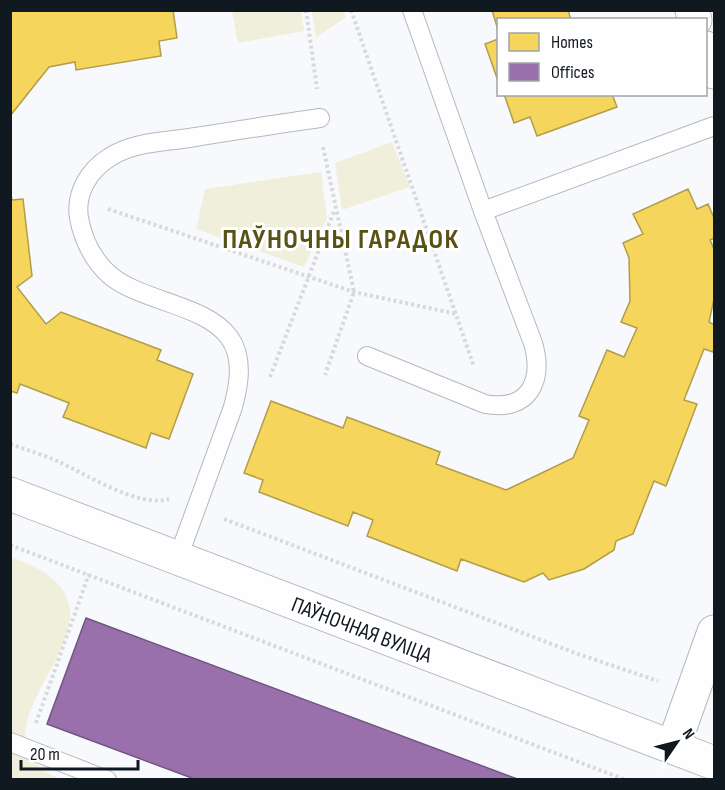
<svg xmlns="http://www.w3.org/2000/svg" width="725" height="790" font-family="'Sofia Sans Condensed',sans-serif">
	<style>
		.green { fill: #f0efdc }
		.homes { fill: #f6d55c; stroke: #b19d4a; stroke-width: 1.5 }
		.offices { fill: #9970ab; stroke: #705681; stroke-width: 1.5 }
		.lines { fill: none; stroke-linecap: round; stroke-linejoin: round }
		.service-casing { stroke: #b4b9be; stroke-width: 20 }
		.minor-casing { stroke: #b4b9be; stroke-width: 35 }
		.path { stroke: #d8d9da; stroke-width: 4; stroke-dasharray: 3 3; stroke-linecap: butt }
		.service { stroke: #fefeff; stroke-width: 18 }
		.minor { stroke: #fefeff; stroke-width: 33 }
		.labels { text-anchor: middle; stroke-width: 6; stroke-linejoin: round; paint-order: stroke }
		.street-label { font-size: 22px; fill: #111920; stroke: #fff }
		.district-label { font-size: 28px; font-weight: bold; letter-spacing: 1.5px; fill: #595215; stroke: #fff }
	</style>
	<rect width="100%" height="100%" fill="#f7f9fc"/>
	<!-- green -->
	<g class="green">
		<polygon points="232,11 301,11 304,31 238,43"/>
		<polygon points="312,11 344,11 346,17 316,38"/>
		<polygon points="392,142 410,187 342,210 335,163"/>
		<polygon points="321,172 327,218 304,267 196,229 205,189"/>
		<path d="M11,557C148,605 0,691 29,755C38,768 46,774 61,779H11Z"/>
	</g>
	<!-- homes -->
	<g class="homes">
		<polygon points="10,10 173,10 177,38 159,41 161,56 76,70 75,62 49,67 10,116"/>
		<polygon points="492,10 568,10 571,20 498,20 498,30"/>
		<polygon points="498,39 498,81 485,44"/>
		<polygon points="504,94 612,94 617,107 537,136 530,117 514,123"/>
		<polygon points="688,189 697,209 708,204 714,218 714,238 710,240 714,249 714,299 709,322 714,325 714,348 713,352 704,349 684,400 697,404 666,486 654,481 633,534 616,541 614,550 584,569 549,580 543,573 524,582 461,559 457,571 367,536 373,520 353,512 348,526 259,492 263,480 244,473 271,401 343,428 347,417 440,452 436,464 506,490 573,458 589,420 579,416 607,350 624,357 637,328 621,322 630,301 629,258 623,243 643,234 633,214"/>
		<polygon points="10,190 12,200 23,199 32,276 17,287 46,324 61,312 161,350 157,360 193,374 169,439 151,433 146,448 63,417 69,403 20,384 17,393 10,391"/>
	</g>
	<!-- offices -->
	<polygon class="offices" points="86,618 520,780 197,780 47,724"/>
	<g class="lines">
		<!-- service casing -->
		<g class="service-casing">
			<g id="service">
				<polyline points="412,10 483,211"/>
				<path d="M367,356L485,404C529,412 544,381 533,343L483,211L714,126"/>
				<path d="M178,558L233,407C239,385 244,357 229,337C205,305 145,302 112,277C94,262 83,240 79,218C75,193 89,170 110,157C133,142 163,142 189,138C233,131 277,124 320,118"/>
				<polyline points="10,742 107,780"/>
			</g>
		</g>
		<!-- minor casing -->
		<g class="minor-casing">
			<g id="minor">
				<polyline points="692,10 695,20"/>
				<polyline points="706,48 714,72"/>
				<polyline points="10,494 714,763"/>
				<polyline points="673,747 714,632"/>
			</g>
		</g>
		<!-- path -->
		<g class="path">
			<polyline points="306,10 317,89"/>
			<polyline points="351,10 474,367"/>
			<polyline points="323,147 354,292 325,375"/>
			<polyline points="108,209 354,292 457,314"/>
			<polyline points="270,377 334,211"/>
			<path d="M10,444C27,450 44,455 59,462C88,475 138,508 169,499"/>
			<polyline points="224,519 578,654 658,681"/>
			<polyline points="10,545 626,780"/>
			<polyline points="36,723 89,574"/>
		</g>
		<!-- service -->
		<use href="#service" class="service"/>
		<!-- minor -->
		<use href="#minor" class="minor"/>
	</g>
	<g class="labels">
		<!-- street labels -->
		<g class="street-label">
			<text transform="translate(362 629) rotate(21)" y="8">ПАЎНОЧНАЯ ВУЛІЦА</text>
		</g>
		<!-- district labels -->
		<g class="district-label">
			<text x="341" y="248">ПАЎНОЧНЫ ГАРАДОК</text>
		</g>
	</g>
	<!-- border -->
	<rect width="725" height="790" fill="none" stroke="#111920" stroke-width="24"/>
	<!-- legend -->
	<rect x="497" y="18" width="210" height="78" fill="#ffffff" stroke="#a0a3a6" stroke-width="1.5"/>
	<rect x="509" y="33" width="30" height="18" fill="#f6d55c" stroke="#a0a3a6" stroke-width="1.5"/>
	<text x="551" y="48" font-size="18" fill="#111920">Homes</text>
	<rect x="509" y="63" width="30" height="18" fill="#9970ab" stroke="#a0a3a6" stroke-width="1.5"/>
	<text x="551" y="78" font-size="18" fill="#111920">Offices</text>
	<!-- north arrow -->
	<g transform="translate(677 742) rotate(55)" stroke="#ffffff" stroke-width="4.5" paint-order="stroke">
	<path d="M0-4.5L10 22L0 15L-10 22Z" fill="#111920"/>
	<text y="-9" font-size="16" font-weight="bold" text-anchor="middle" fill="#111920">N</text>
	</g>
	<!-- scale -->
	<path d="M21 760v9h117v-9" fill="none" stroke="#111920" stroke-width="3"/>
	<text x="30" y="760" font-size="18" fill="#111920" stroke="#ffffff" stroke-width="4.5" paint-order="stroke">20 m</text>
</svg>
